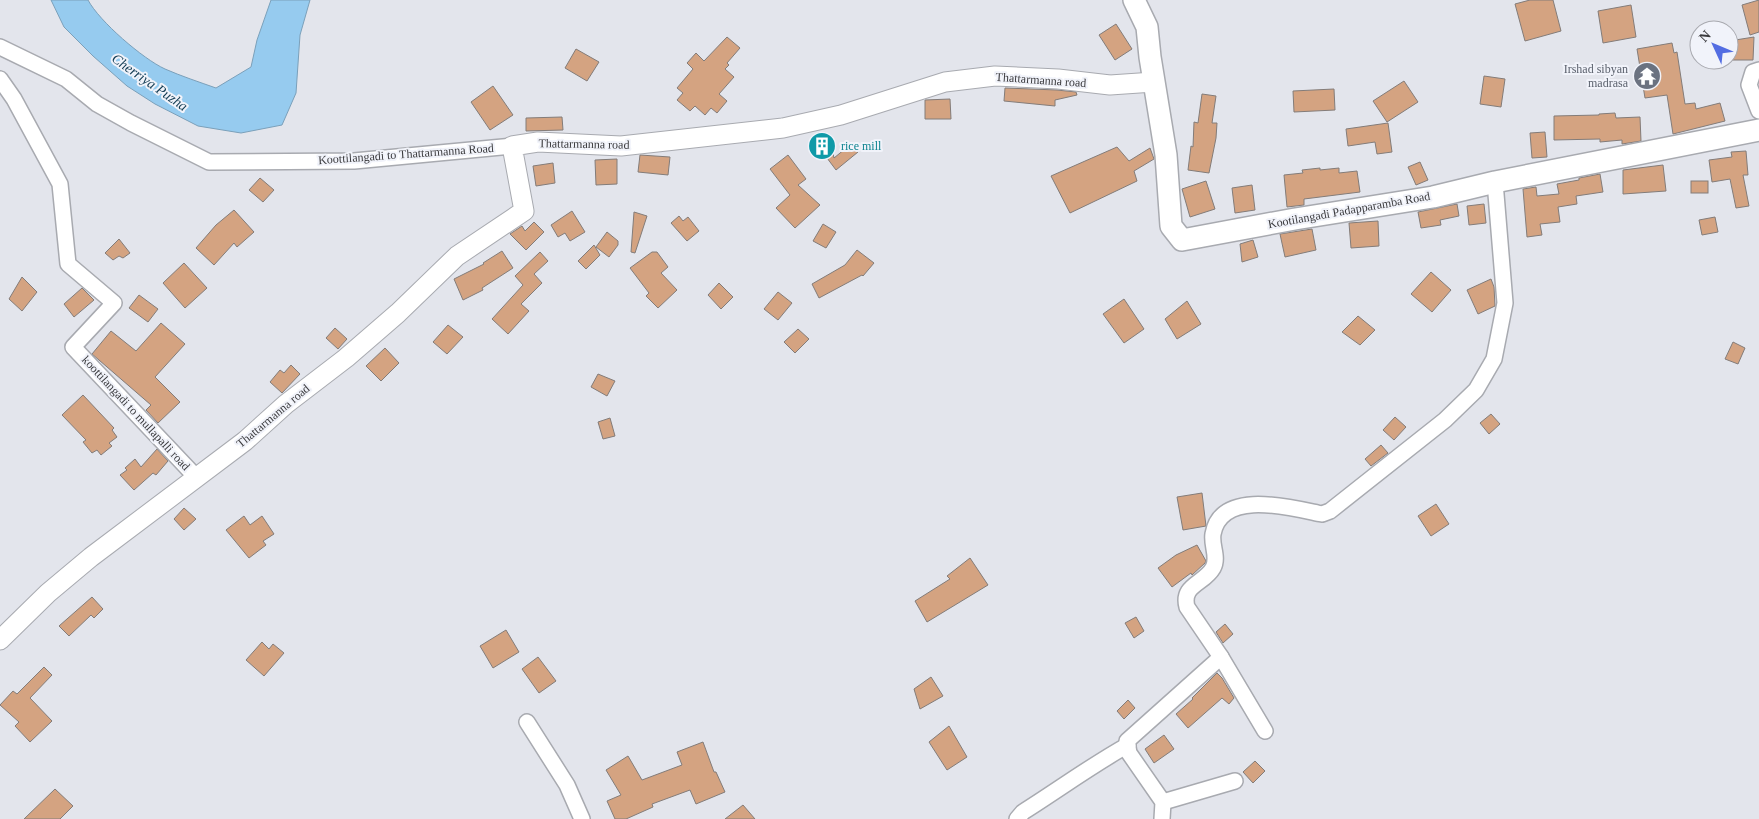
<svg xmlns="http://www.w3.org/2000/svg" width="1759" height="819" font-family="'Times New Roman',serif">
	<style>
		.water { fill: #96cbef; stroke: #7ba0ba }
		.building { fill: #d4a381; stroke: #837c79 }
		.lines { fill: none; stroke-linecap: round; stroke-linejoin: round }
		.minor-casing { stroke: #a8aab0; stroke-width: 18 }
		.tertiary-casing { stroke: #a8aab0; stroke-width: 21 }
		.secondary-casing { stroke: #a8aab0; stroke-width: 24 }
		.minor { stroke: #fff; stroke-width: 15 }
		.tertiary { stroke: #fff; stroke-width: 19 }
		.secondary { stroke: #fff; stroke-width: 21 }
		.labels { text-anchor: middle; stroke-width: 4; stroke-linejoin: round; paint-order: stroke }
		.worship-label { font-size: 12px; fill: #5b616d; stroke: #f1f3fa; text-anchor: end }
		.street-label { font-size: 12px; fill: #3b3b3e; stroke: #f1f3fa }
		.culture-label { font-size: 12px; fill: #0d838f; stroke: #f1f3fa; text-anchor: start }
		.water-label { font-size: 14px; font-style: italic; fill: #0f3951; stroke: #f1f3fa }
	</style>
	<rect width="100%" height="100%" fill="#e3e5ec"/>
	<!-- water -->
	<path class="water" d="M51,0H88C99,21 143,59 165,69C181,76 199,82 216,88L251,67L257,40L271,0H310L300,35L296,93L282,125L241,133L198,126L155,104L127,86L93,56L64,27Z"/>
	<!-- building -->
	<g class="building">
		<polygon points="1530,0 1553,0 1561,31 1525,41 1515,4"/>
		<polygon points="1759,0 1759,32 1750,35 1742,5"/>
		<polygon points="1631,5 1636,37 1603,43 1598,11"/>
		<polygon points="1116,24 1132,49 1115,60 1099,35"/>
		<polygon points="727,37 740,48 727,63 729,65 725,69 734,77 719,94 727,101 717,113 711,108 705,115 695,106 690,111 677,100 683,93 677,88 693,69 687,63 696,53 704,61"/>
		<polygon points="1754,37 1753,60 1729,60 1729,41"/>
		<polygon points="1672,43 1674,53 1677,52 1685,104 1695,103 1696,109 1720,103 1725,121 1673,134 1667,95 1645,98 1637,49"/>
		<polygon points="576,49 599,62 587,81 565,68"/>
		<polygon points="1484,76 1505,79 1501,107 1480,104"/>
		<polygon points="1404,81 1418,102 1387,122 1373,101"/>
		<polygon points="493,86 513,115 490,130 471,102"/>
		<polygon points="1005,88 1057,90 1076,92 1077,95 1055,100 1055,106 1004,101"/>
		<polygon points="1334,89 1335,110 1294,112 1293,91"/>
		<polygon points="1202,94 1216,96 1212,123 1217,123 1216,138 1209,173 1188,170 1191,146 1193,147 1194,122 1198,123"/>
		<polygon points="950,99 951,119 925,119 925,100"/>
		<polygon points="1615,113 1616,118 1640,117 1641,141 1622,144 1622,140 1600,142 1600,139 1554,140 1554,116 1599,115 1599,114"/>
		<polygon points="562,117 563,130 526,131 526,118"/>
		<polygon points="1388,123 1392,152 1377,154 1375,142 1348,146 1346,129"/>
		<polygon points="1545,132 1547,157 1532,158 1530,133"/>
		<polygon points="829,136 834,158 851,144 858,152 836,170 824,154 815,156 811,140"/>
		<polygon points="1117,147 1129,161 1150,148 1154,159 1134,171 1137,181 1070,213 1051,176"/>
		<polygon points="1746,151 1748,175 1743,175 1749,206 1736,208 1730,179 1712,182 1709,160 1732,157 1731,152"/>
		<polygon points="640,155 670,157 668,175 638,172"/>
		<polygon points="788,155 806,179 798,185 820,205 795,228 776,208 790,195 770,169"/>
		<polygon points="617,159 617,184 596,185 595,160"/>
		<polygon points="1420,162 1428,180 1416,185 1408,167"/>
		<polygon points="553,163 555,183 536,186 533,166"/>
		<polygon points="1663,165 1666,191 1623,194 1623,170"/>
		<polygon points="1320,168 1320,170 1339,168 1339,173 1357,171 1360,192 1304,199 1304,205 1287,207 1284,175 1303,173 1302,170"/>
		<polygon points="1600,174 1603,192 1576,196 1577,204 1558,207 1560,222 1540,224 1542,235 1527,237 1523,189 1536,187 1537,196 1559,194 1557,184 1579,180 1579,178"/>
		<polygon points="260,178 274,190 263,202 249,190"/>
		<polygon points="1206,181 1215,209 1190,217 1182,189"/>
		<rect x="1691" y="181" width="17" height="12"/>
		<polygon points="1252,185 1255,210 1235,213 1232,188"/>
		<polygon points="1457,204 1459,216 1440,220 1441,225 1421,228 1418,212"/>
		<polygon points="1484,204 1486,223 1469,225 1467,206"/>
		<polygon points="234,210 254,232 237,247 234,243 214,265 196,248 216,225"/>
		<polygon points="572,211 585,232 570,241 565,233 558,237 551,225"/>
		<polygon points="634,212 647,216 635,253 631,252"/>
		<polygon points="679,216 683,221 688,217 699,231 687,241 671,223"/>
		<polygon points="1715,217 1718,232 1702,235 1699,220"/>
		<polygon points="1378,221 1379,246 1351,248 1349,223"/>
		<polygon points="534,222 544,232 526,250 510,234 522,226 525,231"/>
		<polygon points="823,224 836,232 826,248 813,241"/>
		<polygon points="1312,229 1316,250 1285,257 1280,234"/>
		<polygon points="607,232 618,241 618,245 609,257 596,247"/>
		<polygon points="119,239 130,253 123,258 119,256 113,260 105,253"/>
		<polygon points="1253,240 1258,257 1242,262 1240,244"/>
		<polygon points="594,245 600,255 586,269 578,261"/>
		<polygon points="857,250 874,263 863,276 862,275 819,298 812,284 845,265"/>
		<polygon points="502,251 513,268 482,288 483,290 463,300 454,279 484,264 483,263"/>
		<polygon points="540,252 548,261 534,274 542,283 521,304 529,311 508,334 492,319 523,285 515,276"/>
		<polygon points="652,252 657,252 668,267 661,273 677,290 658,308 646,296 649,293 630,268"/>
		<polygon points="184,263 207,288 185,308 163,283"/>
		<polygon points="1431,272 1451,290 1432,312 1411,294"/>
		<polygon points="22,277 37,292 22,311 9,299"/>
		<polygon points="1491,279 1494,287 1495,306 1478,314 1467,290"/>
		<polygon points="719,283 733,297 721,309 708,295"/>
		<polygon points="82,288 94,300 74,317 64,304"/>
		<polygon points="778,292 792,303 778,320 764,309"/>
		<polygon points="139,295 158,309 148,322 129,308"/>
		<polygon points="1124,299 1144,329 1124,343 1103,314"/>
		<polygon points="1187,301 1201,324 1177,339 1165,319"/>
		<polygon points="1358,316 1375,330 1360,345 1342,332"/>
		<polygon points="161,323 185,344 155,377 180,402 158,423 146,410 151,405 92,354 111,331 136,351"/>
		<polygon points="448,325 463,337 447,354 433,342"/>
		<polygon points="335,328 347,339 338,349 326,338"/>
		<polygon points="798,329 809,339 795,353 784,342"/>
		<polygon points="1733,342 1745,348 1738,364 1725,359"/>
		<polygon points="385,348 399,363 381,381 366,366"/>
		<polygon points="291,365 300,374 282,393 270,382 280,370 284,373"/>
		<polygon points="598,374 615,381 607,396 591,387"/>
		<polygon points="83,395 114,428 112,430 117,437 109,443 112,446 101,455 97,450 92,453 83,442 86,440 62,415"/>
		<polygon points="1491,414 1500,424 1489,434 1480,423"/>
		<polygon points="1395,417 1406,427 1394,440 1383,430"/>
		<polygon points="610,418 615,436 603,439 598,422"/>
		<polygon points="1381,445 1388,453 1371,466 1365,459"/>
		<polygon points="157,449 168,461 156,475 153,473 134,490 120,475 127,470 125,468 135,459 141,467"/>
		<polygon points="1202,493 1206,526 1183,530 1177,497"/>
		<polygon points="1436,504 1449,524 1431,536 1418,516"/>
		<polygon points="184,508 196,519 184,530 174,519"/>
		<polygon points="244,516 250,525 262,516 274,534 263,541 266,545 249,558 226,530"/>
		<polygon points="1197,545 1206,561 1205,563 1192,575 1191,573 1172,587 1158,568 1176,555"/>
		<polygon points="970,558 988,585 927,622 915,601 950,579 947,576"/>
		<polygon points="92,597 103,609 94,618 91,615 69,636 59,626"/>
		<polygon points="1136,617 1144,631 1134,638 1125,623"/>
		<polygon points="1225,624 1233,634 1223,643 1216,632"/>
		<polygon points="506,630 519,652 493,668 480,646"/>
		<polygon points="262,642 269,649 273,644 284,653 264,676 246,660"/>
		<polygon points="538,657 556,681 539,693 522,669"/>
		<polygon points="44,667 52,675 30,698 52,721 30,742 15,726 19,722 0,705 13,691 17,694"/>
		<polygon points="1217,673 1222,678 1234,698 1229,704 1222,698 1188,728 1176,714 1193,699 1192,698"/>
		<polygon points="931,677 943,696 920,709 914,689"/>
		<polygon points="1128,700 1135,708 1124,719 1117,711"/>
		<polygon points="949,726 967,757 947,770 929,742"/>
		<polygon points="1164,735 1174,749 1154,763 1145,749"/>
		<polygon points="703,742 714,772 716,772 725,792 696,804 690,790 652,804 653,807 626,819 615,819 607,801 621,795 606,770 628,756 642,780 682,765 677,752"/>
		<polygon points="1255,761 1265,771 1253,783 1243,772"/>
		<polygon points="55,789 73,806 60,819 24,819"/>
		<polygon points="743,805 755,819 725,819"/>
	</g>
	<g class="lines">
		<!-- minor casing -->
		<g class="minor-casing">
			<g id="minor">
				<polyline points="0,47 66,79 97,104 131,123 209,162 354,161 512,146"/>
				<polyline points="1759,70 1753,72 1749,85 1759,111"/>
				<polyline points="0,79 14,99 60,184 68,264 114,303 73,347 196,477"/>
				<polyline points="527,722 567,785 582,819"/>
				<path d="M1265,731L1221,657L1187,607C1181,585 1204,584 1213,568C1219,557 1211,546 1213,534C1221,488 1292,508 1322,514L1330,511L1445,420L1476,390L1494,359L1505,303L1495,182"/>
				<polyline points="1163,802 1235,781"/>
				<path d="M1017,819L1023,812C1058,790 1092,765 1128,745"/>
				<polyline points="1162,819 1163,802 1129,753 1127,741 1221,657"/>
			</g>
		</g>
		<!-- tertiary casing -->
		<g class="tertiary-casing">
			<polyline id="tertiary" points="0,640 48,593 91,557 245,441 286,404 346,358 398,313 457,256 524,211 512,146 538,142 621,146 783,128 841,115 945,82 995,76 1058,79 1110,85 1154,82"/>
		</g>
		<!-- secondary casing -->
		<g class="secondary-casing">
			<polyline id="secondary" points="1134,0 1147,27 1150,57 1166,155 1171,226 1182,240 1295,219 1433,197 1495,182 1759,130"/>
		</g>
		<!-- minor -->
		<use href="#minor" class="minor"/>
		<!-- tertiary -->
		<use href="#tertiary" class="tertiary"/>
		<!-- secondary -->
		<use href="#secondary" class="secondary"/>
	</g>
	<!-- icons -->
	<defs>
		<g id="temple-disc" transform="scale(1.4375)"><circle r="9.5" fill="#6b7280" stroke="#f1f3fa"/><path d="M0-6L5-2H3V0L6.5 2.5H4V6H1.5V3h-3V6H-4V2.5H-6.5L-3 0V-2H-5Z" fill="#fff"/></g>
		<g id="building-disc" transform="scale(1.4375)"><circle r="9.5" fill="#0f9aa8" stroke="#f1f3fa"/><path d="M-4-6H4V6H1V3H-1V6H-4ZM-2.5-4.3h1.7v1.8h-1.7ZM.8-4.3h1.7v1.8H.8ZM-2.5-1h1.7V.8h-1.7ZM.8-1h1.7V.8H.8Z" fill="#fff"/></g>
	</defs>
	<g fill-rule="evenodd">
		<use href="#temple-disc" x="1647" y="76"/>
		<use href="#building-disc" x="822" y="146"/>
	</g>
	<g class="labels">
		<!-- worship labels -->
		<g class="worship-label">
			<text x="1628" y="73">Irshad sibyan<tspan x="1628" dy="14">madrasa</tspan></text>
		</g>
		<!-- street labels -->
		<g class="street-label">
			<text transform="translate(1041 80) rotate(4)" y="4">Thattarmanna road</text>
			<text transform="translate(584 144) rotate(1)" y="4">Thattarmanna road</text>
			<text transform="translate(406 154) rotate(-4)" y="4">Koottilangadi to Thattarmanna Road</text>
			<text transform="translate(1349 210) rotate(-10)" y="4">Kootilangadi Padapparamba Road</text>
			<text transform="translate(136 413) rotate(47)" y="4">koottilangadi to mullapalli road</text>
			<text transform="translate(273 416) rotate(-40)" y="4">Thattarmanna road</text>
		</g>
		<!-- culture labels -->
		<g class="culture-label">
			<text x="841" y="150">rice mill</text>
		</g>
		<!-- water labels -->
		<g class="water-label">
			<text transform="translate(150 82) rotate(35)" y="5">Cherriya Puzha</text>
		</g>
	</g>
	<!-- north arrow -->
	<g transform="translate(1714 45) rotate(314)"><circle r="24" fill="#f1f3fa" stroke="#a8a9af"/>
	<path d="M0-4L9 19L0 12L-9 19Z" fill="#536de2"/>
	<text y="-8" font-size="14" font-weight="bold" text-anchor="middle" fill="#3b3b3e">N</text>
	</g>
</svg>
